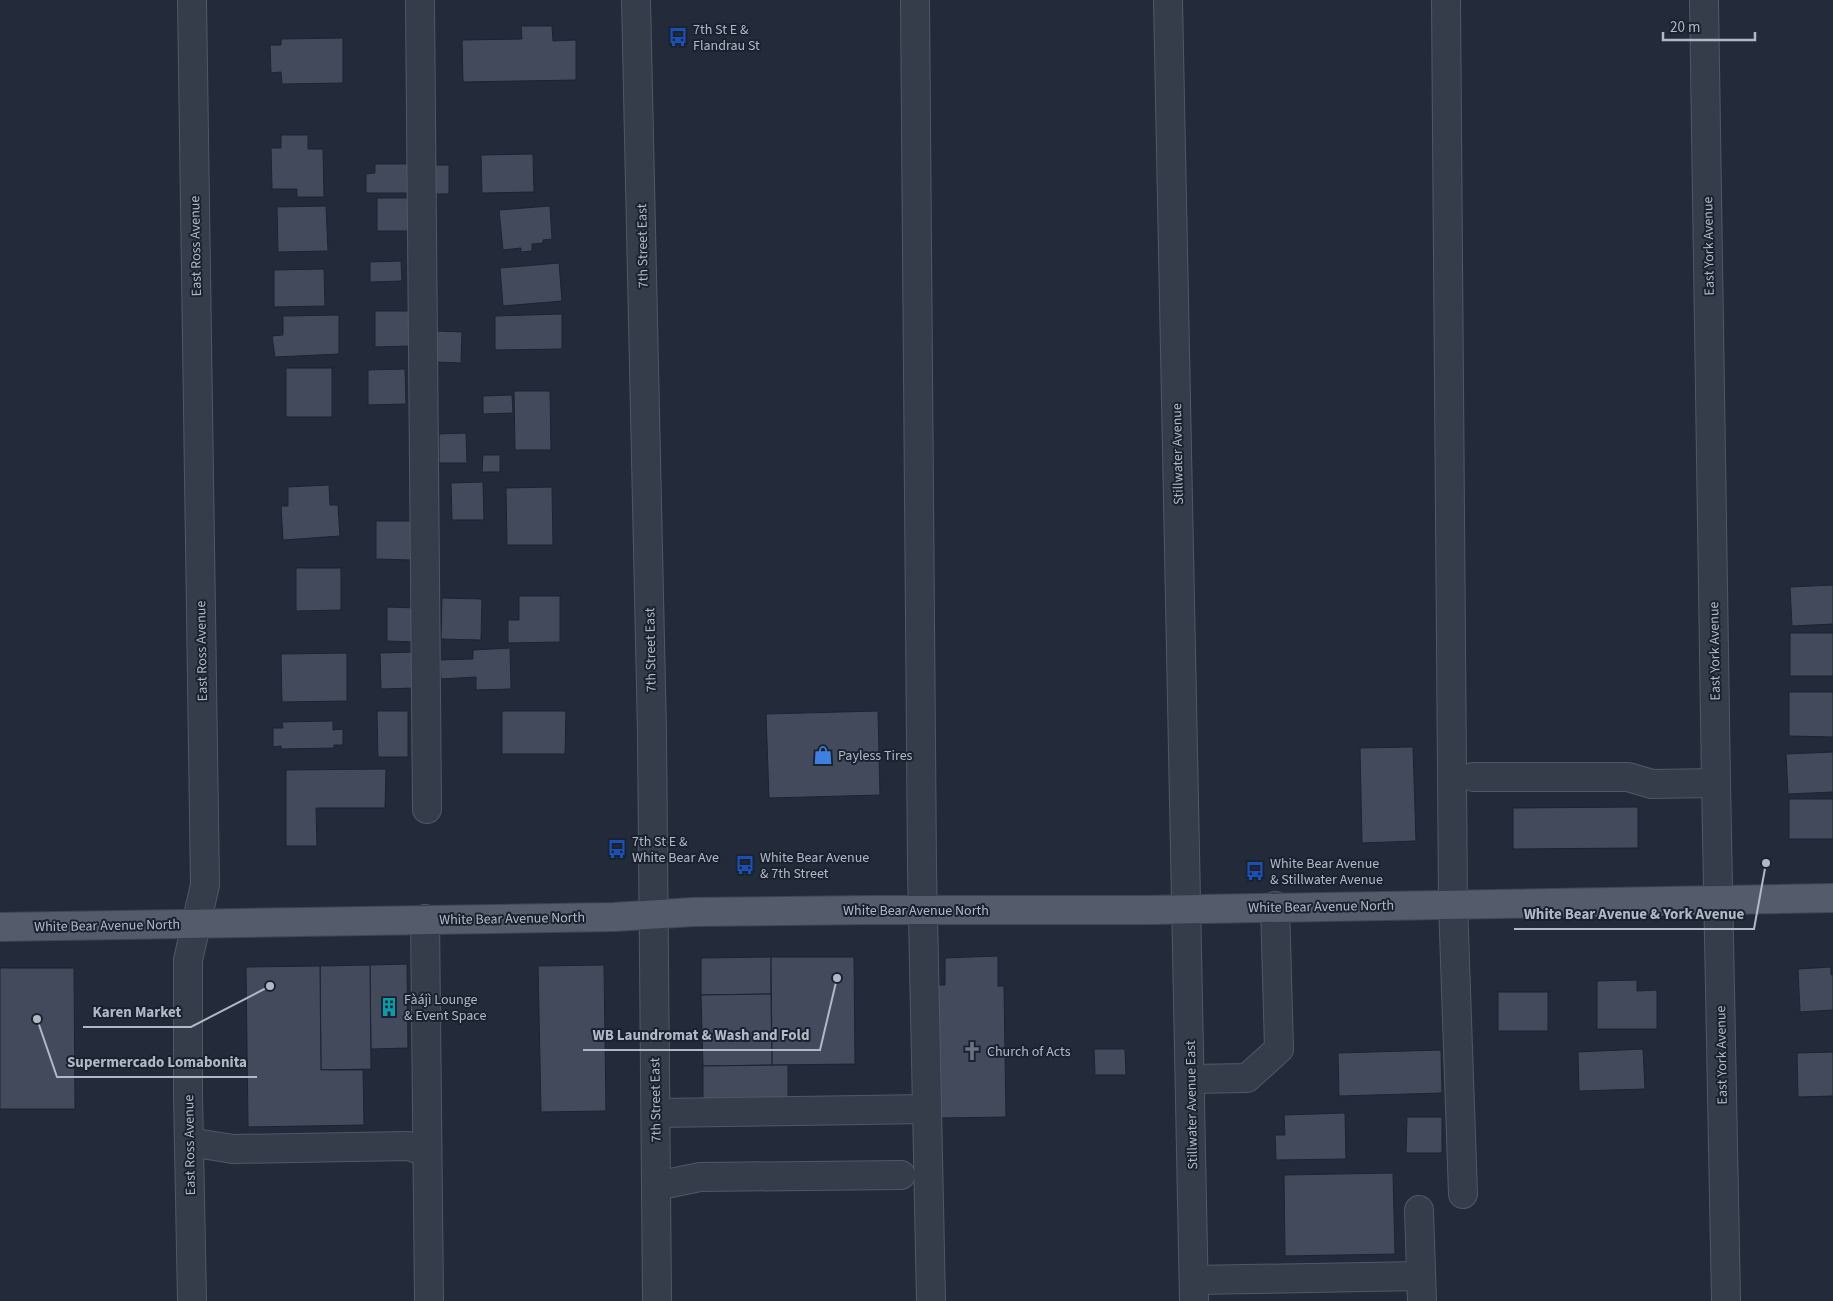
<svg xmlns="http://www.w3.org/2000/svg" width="1833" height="1301" font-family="'Source Sans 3',sans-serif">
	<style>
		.building { fill: #424a5c; stroke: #1d2431 }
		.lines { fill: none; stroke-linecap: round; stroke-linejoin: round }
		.minor-casing { stroke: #515865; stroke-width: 30 }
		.major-casing { stroke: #3f4653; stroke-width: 30 }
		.minor { stroke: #363d4a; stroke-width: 28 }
		.major { stroke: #545c6b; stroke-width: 28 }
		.labels { text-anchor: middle; stroke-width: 4; stroke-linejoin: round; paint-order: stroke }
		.poi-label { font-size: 14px; fill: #b1b8c6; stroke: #1b222f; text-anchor: start }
		.street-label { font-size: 14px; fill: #b1b8c6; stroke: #1b222f }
		.leader { fill: none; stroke: #b1b8c6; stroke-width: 2 }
		.callout-dot { fill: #b1b8c6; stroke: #1b222f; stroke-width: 2 }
		.callout-label { font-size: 15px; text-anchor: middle; font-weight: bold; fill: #b1b8c6; stroke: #1b222f; stroke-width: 4; stroke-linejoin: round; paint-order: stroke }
	</style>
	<rect width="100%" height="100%" fill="#232b3a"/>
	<!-- building -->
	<g class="building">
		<polygon points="521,26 552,26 553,41 576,40 576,80 463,82 462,40 522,39"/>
		<polygon points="343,38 343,83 282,84 281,72 271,73 270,45 281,45 281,39"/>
		<polygon points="281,135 308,135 308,149 323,149 324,197 297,197 297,189 272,189 271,148 281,148"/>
		<polygon points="533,154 534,192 482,193 481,155"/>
		<polygon points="375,164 409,164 409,193 366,193 366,174 375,173"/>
		<rect x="431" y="165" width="18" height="29"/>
		<rect x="377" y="198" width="32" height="33"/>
		<polygon points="326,206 328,251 278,252 277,207"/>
		<polygon points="550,206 552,239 543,240 543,243 532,244 532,251 521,252 521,248 503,250 499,210"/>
		<polygon points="401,261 402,281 370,282 370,262"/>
		<polygon points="559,263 562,301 503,306 500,268"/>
		<polygon points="324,269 325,306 274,307 274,270"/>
		<polygon points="375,311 412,311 412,346 375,347"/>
		<polygon points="562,314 562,349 495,350 495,316"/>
		<polygon points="339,315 339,354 275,357 272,336 283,335 283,316"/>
		<polygon points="437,331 462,332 461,363 436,362"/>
		<rect x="286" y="368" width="46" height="49"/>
		<polygon points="405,369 406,404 368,405 368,370"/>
		<polygon points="514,391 550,391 551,450 515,450"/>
		<polygon points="512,395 513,413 483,414 483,396"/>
		<polygon points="466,433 467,463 439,463 439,434"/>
		<polygon points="483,455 500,455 500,472 482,472"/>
		<polygon points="483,482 484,520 452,520 451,483"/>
		<polygon points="329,485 330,505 338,505 340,536 283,540 281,506 288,506 288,487"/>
		<polygon points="552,487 553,545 507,545 506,488"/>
		<polygon points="376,521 412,521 411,560 376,559"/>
		<polygon points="296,568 341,568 341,610 296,611"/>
		<polygon points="1833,585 1833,624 1792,626 1790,587"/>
		<polygon points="519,596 560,596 560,642 508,643 508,620 519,620"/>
		<polygon points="442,598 482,599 481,640 441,639"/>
		<polygon points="387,607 418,608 417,642 387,641"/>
		<rect x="1790" y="633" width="43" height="43"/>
		<polygon points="510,648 511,689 476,690 476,677 441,679 440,660 473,659 473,650"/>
		<polygon points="414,652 415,688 381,689 380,653"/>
		<polygon points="347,653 347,701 282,702 281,654"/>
		<polygon points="1789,692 1833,692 1833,737 1789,736"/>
		<polygon points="377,711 408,711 408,757 378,757"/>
		<polygon points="502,711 566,711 565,754 502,754"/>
		<polygon points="878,711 880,795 769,798 766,714"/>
		<polygon points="333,721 333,730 343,729 343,745 334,745 334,748 281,749 281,746 273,747 273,728 283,728 282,722"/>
		<polygon points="1413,747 1416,841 1362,843 1360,748"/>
		<polygon points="1833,752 1833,792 1788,794 1786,754"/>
		<polygon points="386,769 385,808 316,808 317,846 286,846 286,770"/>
		<rect x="1789" y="799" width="44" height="40"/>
		<polygon points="1638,807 1638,848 1513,849 1513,808"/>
		<polygon points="998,956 998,986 1004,986 1006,1117 940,1118 937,985 945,985 945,958"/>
		<polygon points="771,957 771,994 701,995 701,958"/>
		<polygon points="771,957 854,957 855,1064 772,1065"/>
		<polygon points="407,964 408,1048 371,1049 370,965"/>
		<polygon points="370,965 371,1069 321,1070 320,966"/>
		<polygon points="604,965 606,1111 541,1112 538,966"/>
		<polygon points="320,966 321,1070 363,1070 364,1125 248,1127 246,967"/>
		<polygon points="1831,967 1831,975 1833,974 1833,1010 1800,1012 1798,969"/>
		<polygon points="0,968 74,968 75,1109 0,1109"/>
		<polygon points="1637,980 1637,991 1657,990 1657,1029 1597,1029 1597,981"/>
		<rect x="1498" y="992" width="50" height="39"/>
		<polygon points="771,994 772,1065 703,1066 701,995"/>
		<polygon points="1094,1049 1125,1049 1126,1075 1095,1075"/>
		<polygon points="1643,1049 1645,1089 1579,1091 1578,1052"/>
		<polygon points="1441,1050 1442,1093 1339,1096 1338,1053"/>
		<polygon points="1833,1052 1833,1096 1798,1097 1797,1053"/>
		<polygon points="788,1065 788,1099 703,1099 703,1066"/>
		<polygon points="1345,1113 1346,1159 1276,1160 1275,1135 1285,1135 1284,1115"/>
		<polygon points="1407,1117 1442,1117 1442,1153 1406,1153"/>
		<polygon points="1393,1173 1395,1254 1285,1256 1284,1175"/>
	</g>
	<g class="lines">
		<!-- minor casing -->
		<g class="minor-casing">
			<g id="minor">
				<polyline points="192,0 205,885 188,960 188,1095 192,1301"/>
				<polyline points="420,0 427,809"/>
				<polyline points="636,0 652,733 657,1301"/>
				<polyline points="915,0 922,868 931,1301"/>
				<polyline points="1168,0 1194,1301"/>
				<polyline points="1446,0 1453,903 1463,1194"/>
				<polyline points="1704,0 1716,783 1726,1301"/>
				<polyline points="1473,777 1628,777 1652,784 1716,783"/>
				<polyline points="425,919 429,1301"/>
				<polyline points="1191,1079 1247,1078 1279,1049 1275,906"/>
				<polyline points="656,1113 927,1109"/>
				<polyline points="189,1142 233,1149 408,1146 427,1152"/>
				<polyline points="656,1186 700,1177 901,1175"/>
				<polyline points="1419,1210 1422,1301"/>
				<polyline points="1194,1280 1421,1276"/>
			</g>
		</g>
		<!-- major casing -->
		<g class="major-casing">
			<polyline id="major" points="0,927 614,917 693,912 871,910 1150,910 1833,898"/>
		</g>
		<!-- minor -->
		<use href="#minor" class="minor"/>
		<!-- major -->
		<use href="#major" class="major"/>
	</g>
	<!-- icons -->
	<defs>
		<g id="bus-bare" transform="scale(1.5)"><path d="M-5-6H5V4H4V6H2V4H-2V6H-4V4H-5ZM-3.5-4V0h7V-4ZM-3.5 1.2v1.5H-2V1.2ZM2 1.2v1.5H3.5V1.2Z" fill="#1a4fb4" stroke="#1b222f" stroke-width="2.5" paint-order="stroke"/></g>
		<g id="shop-bare" transform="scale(1.5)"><path d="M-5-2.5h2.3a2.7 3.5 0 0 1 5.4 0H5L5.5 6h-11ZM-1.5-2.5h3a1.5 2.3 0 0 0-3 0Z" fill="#3f7fe0" stroke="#1b222f" stroke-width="2.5" paint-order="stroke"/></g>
		<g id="building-bare" transform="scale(1.5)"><path d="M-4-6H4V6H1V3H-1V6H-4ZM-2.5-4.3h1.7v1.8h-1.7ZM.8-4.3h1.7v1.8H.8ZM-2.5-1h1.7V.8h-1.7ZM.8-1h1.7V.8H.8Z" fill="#0f9aa8" stroke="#1b222f" stroke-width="2.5" paint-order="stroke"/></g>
		<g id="church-bare" transform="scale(1.5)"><path d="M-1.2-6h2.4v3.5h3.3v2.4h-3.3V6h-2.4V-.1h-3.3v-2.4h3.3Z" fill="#6b7280" stroke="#1b222f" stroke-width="2.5" paint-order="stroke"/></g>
	</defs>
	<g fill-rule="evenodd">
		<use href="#bus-bare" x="678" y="37"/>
		<use href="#shop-bare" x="823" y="755"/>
		<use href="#bus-bare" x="617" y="849"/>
		<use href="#bus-bare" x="745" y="865"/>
		<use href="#bus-bare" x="1255" y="871"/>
		<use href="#building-bare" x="389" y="1007"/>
		<use href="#church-bare" x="972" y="1051"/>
	</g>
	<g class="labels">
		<!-- poi labels -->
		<g class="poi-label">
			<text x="693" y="34">7th St E &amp;<tspan x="693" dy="16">Flandrau St</tspan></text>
			<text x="838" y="760">Payless Tires</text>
			<text x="632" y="846">7th St E &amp;<tspan x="632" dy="16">White Bear Ave</tspan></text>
			<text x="760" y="862">White Bear Avenue<tspan x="760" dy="16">&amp; 7th Street</tspan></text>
			<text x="1270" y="868">White Bear Avenue<tspan x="1270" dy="16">&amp; Stillwater Avenue</tspan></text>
			<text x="404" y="1004">Fàájì Lounge<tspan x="404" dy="16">&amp; Event Space</tspan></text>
			<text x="987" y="1056">Church of Acts</text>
		</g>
		<!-- street labels -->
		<g class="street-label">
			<text transform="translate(195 246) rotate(-91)" y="5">East Ross Avenue</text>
			<text transform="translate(642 246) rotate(-91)" y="5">7th Street East</text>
			<text transform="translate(1708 246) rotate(-91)" y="5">East York Avenue</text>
			<text transform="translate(1177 454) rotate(-91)" y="5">Stillwater Avenue</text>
			<text transform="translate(650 650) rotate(-91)" y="5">7th Street East</text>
			<text transform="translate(201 651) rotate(-91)" y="5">East Ross Avenue</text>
			<text transform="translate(1714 651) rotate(-91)" y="5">East York Avenue</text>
			<text transform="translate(1321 906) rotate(-1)" y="5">White Bear Avenue North</text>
			<text x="916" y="915">White Bear Avenue North</text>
			<text transform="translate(512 918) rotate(-1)" y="5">White Bear Avenue North</text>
			<text transform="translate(107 925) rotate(-1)" y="5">White Bear Avenue North</text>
			<text transform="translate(1721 1055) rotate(-91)" y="5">East York Avenue</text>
			<text transform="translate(655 1100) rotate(-91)" y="5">7th Street East</text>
			<text transform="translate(1191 1105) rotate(-91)" y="5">Stillwater Avenue East</text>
			<text transform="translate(189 1145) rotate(-91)" y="5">East Ross Avenue</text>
		</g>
	</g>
	<!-- callouts -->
	<path class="leader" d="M1766 863L1754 929H1514M270 986L191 1027H83M837 978L820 1050H583M37 1019L57 1077H257"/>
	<g class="callout-dot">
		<circle cx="1766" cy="863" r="5"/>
		<circle cx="270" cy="986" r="5"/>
		<circle cx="837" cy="978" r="5"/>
		<circle cx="37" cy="1019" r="5"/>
	</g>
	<g class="callout-label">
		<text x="1634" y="919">White Bear Avenue &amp; York Avenue</text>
		<text x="137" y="1017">Karen Market</text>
		<text x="701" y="1040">WB Laundromat &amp; Wash and Fold</text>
		<text x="157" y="1067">Supermercado Lomabonita</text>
	</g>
	<!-- scale -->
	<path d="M1663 32v8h92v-8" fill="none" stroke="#b1b8c6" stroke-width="2.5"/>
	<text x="1670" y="32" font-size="15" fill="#b1b8c6" stroke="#1b222f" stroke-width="4" paint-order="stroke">20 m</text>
</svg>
